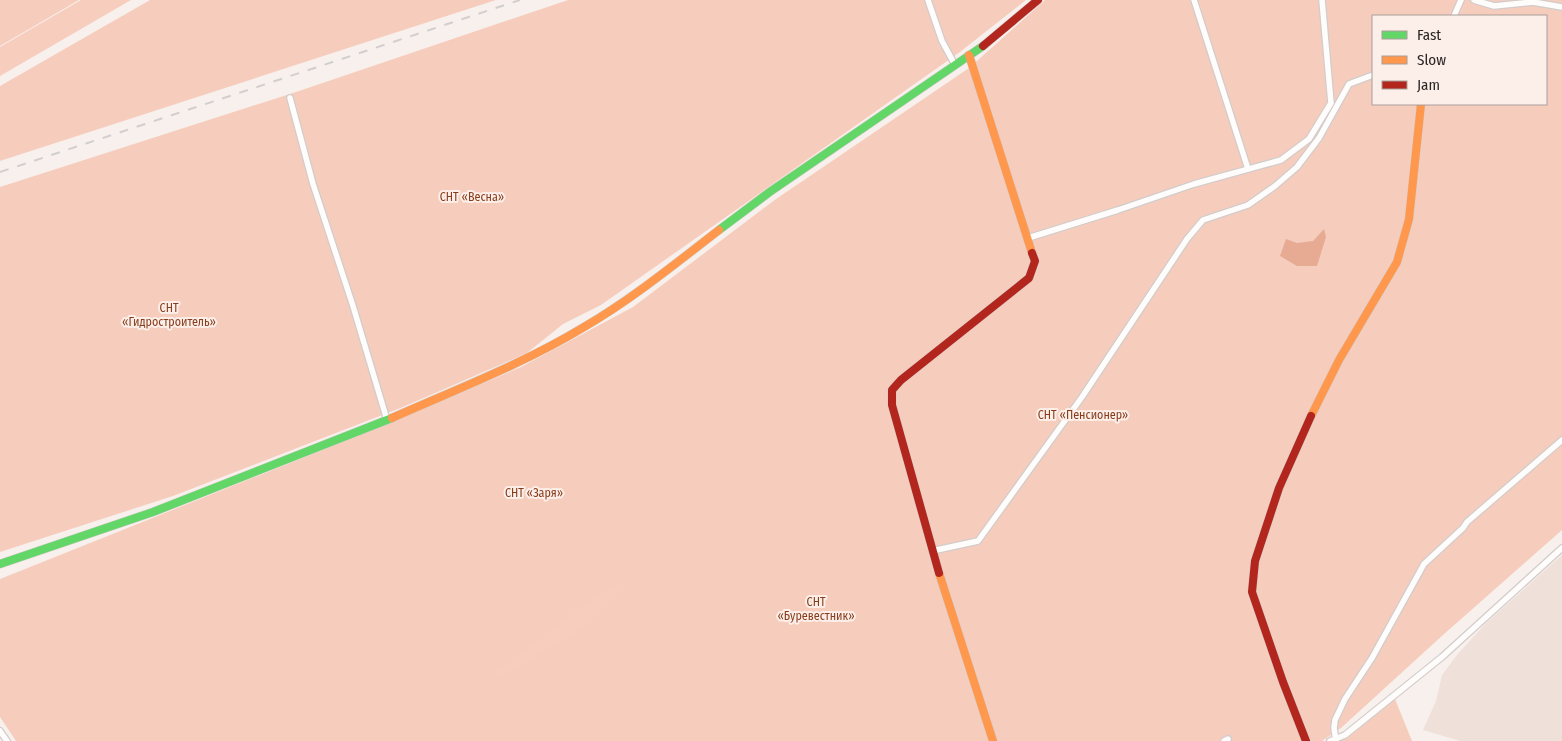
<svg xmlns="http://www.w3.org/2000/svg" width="1562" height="741" font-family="'Fira Sans Condensed',sans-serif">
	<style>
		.built { fill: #efe0da }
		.green { fill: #f6cdbd; fill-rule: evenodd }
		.forest { fill: #f7cdbd }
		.water { fill: #e7ab93 }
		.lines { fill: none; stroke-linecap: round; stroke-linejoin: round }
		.street-casing { stroke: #d2ccca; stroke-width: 8 }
		.fast-casing { stroke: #d2ccca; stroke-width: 9 }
		.slow-casing { stroke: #d2ccca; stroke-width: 9 }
		.jam-casing { stroke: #d2ccca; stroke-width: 9 }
		.street { stroke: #fefdfc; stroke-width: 5.5 }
		.fast { stroke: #63d668; stroke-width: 8 }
		.slow { stroke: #ff974d; stroke-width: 8 }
		.jam { stroke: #b3261e; stroke-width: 8 }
		.rail { stroke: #d1cfce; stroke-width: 2; stroke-dasharray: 9 9; stroke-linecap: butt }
		.labels { text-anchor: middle; stroke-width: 4; stroke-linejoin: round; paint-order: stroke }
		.park-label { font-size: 12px; fill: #883c1b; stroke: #fcefe9 }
	</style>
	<rect width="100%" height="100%" fill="#f8f0ed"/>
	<!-- built -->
	<polygon class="built" points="1562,555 1562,741 1460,741 1423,730 1436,701 1442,675 1457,655 1486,623"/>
	<!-- green -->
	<g class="green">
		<polygon points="0,0 79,0 0,46"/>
		<polygon points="150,0 496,0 0,161 0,86"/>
		<polygon points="568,0 1026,0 960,52 601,305 563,324 527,353 403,407 173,496 0,552 0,187 296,92"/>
		<path d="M1045,0H1562V530L1443,635L1341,728L1322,741H16L0,717V579L390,423L521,367L633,307L776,199L969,68ZM1373,16H1546V104H1373Z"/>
		<polygon points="1395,699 1412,741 1337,741 1344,738"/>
	</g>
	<!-- forest -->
	<g class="forest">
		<polygon points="81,0 131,0 0,76 0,47"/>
		<path d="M620,582L624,588L594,619L574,633L553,645L515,671L489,676C534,647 573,609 620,582Z"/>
	</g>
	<!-- water -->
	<polygon class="water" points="1324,229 1326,237 1317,266 1297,266 1280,256 1286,239 1297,243 1313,241"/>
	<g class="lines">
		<!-- street casing -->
		<g class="street-casing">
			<g id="street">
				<polyline points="928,0 942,41 955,65"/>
				<polyline points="1194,0 1248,169"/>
				<polyline points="1474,0 1494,6 1533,2 1562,7"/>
				<polyline points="1454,16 1461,0"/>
				<polyline points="290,98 313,184 353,306 387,420"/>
				<polyline points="1028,238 1118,210 1194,184 1281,160 1309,139 1331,103 1322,0"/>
				<polyline points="932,551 978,541 1082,397 1187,239 1203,220 1248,205 1275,186 1297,167 1319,138 1349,84 1373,75"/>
				<polyline points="0,731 7,741"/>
				<polyline points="1224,741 1228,739"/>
				<polyline points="1330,741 1345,735 1442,657 1562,548"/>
				<polyline points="1336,741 1334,728 1335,720 1345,699 1372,658 1424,564 1463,528 1467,522 1562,440"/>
			</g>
		</g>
		<!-- fast casing -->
		<g class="fast-casing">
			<g id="fast">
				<polyline points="719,230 771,191 983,46"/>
				<polyline points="0,564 153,512 392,418"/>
			</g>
		</g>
		<!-- slow casing -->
		<g class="slow-casing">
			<g id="slow">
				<polyline points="969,55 1032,253"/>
				<polyline points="1311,416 1339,360 1397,262 1409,219 1421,104"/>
				<path d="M392,418C457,389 523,364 584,327C632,299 675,264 719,230"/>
				<polyline points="939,573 993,741"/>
			</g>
		</g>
		<!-- jam casing -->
		<g class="jam-casing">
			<g id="jam">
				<polyline points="983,46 1038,0"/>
				<polyline points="939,573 892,405 892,390 901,380 1029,278 1035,261 1032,253"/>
				<polyline points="1306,741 1283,682 1252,592 1255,561 1279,488 1311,416"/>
			</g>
		</g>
		<!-- street -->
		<use href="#street" class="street"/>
		<!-- fast -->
		<use href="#fast" class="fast"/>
		<!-- slow -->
		<use href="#slow" class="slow"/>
		<!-- jam -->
		<use href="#jam" class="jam"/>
		<!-- rail -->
		<polyline class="rail" points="0,172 520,0"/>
	</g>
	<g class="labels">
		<!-- park labels -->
		<g class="park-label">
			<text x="472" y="201">СНТ «Весна»</text>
			<text x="169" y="312">СНТ<tspan x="169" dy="14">«Гидростроитель»</tspan></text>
			<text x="1083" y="419">СНТ «Пенсионер»</text>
			<text x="534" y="497">СНТ «Заря»</text>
			<text x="816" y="606">СНТ<tspan x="816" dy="14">«Буревестник»</tspan></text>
		</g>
	</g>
	<!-- legend -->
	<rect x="1372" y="15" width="175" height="90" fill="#fcefe9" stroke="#a89e9a"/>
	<rect x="1382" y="31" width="25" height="8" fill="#63d668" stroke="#a89e9a"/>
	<text x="1417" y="40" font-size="15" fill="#2a2523">Fast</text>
	<rect x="1382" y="56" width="25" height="8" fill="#ff974d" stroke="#a89e9a"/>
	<text x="1417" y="65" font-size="15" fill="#2a2523">Slow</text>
	<rect x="1382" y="81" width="25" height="8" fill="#b3261e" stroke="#a89e9a"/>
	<text x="1417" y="90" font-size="15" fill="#2a2523">Jam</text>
</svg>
